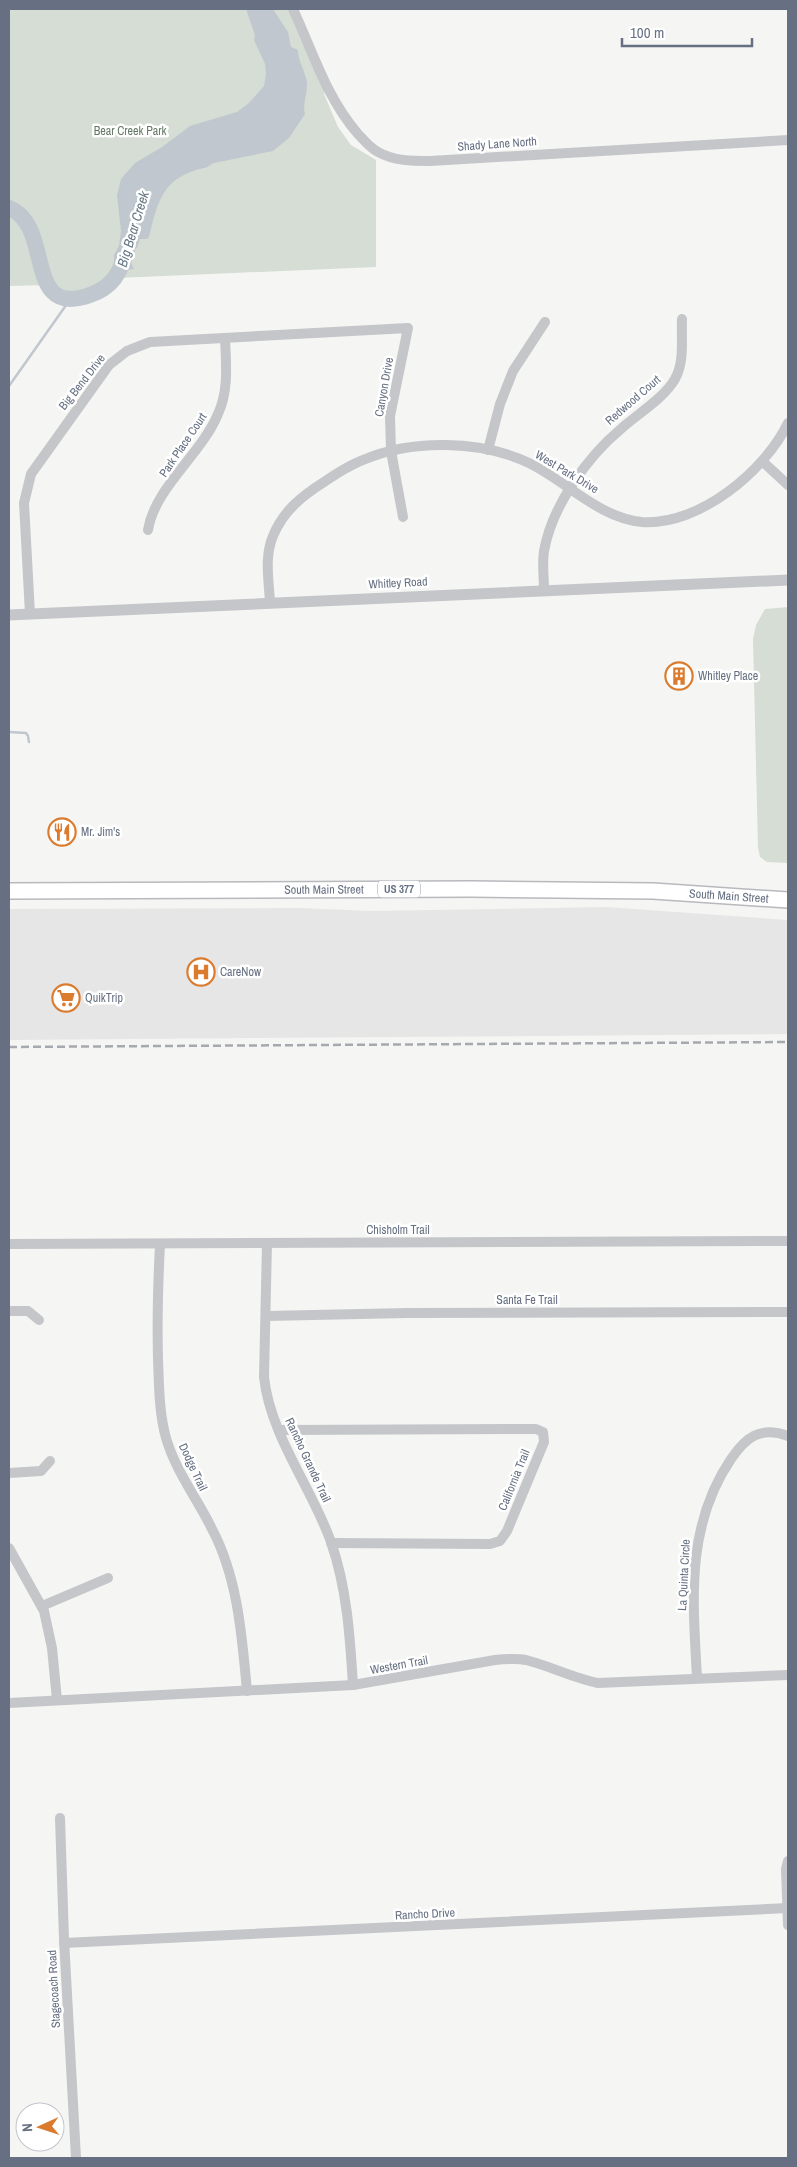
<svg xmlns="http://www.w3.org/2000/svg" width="797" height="2167" font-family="'Archivo Narrow',sans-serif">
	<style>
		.built { fill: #e6e6e6 }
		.green { fill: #d5ddd4 }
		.water { fill: #c1c7ce }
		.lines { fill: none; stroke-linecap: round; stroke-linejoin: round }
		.stream { stroke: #c1c7ce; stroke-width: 2.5 }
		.river { stroke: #c1c7ce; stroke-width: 16 }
		.primary-casing { stroke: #b7b9bd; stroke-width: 18 }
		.minor { stroke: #c4c6ca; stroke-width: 10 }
		.tertiary { stroke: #c4c6ca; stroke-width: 11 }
		.primary { stroke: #fff; stroke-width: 15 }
		.rail { stroke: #a6a9b0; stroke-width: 2.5; stroke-dasharray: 8 4; stroke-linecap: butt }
		.labels { text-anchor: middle; stroke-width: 5; stroke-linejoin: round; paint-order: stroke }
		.shield { fill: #fff; stroke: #949ba8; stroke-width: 1 }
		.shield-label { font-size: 11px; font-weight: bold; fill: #667082 }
		.park-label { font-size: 12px; fill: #657a65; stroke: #fff }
		.street-label { font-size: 12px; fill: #667082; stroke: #fff }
		.poi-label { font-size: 12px; fill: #667082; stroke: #fff; text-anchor: start }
		.water-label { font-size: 14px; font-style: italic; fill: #677785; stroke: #fff }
	</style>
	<rect width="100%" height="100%" fill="#f5f6f3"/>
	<!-- built -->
	<polygon class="built" points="606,907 788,920 788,1034 9,1040 9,909 301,908 371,911"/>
	<!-- green -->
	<g class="green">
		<path d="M9,9H293L327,87L324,94L338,127L351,145L376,160V267L117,278C106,290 78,307 60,299C54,296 50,290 46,285L9,286Z"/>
		<polygon points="788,607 788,863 767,862 760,857 758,848 753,639 756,625 765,609"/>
	</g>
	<!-- water -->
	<path class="water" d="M246,9H273L288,32L291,47L298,50C298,61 305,71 307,82C308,92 302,104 305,114L289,138L273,151L214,163C210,164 208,168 204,168C164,177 158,199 149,237L147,239H140L137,248L132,251L133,256L130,261L134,269L128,270L126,274L114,268V255L119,246L121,231L117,195L121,179L135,163L162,147L190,126L237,112L249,103L264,86L266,74L265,64L254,40L255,35Z"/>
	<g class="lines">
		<!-- stream -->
		<g class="stream">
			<polyline points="9,386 69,301"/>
			<polyline points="9,732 26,733 28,736 29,742"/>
		</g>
		<!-- river -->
		<path class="river" d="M9,208C55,226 22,319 90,295C113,287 120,273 127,250"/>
		<!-- primary casing -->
		<g class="primary-casing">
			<g id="primary">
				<path id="s1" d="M9,891L471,889L653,891L788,900"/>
			</g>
		</g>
		<!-- minor -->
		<g class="minor">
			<path d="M293,9C313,52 326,97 358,134C364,140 370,148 378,152C394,161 412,161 430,161L788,140"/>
			<polyline points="488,450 500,404 513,371 545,322"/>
			<polyline points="763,462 788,485"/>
			<path d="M148,530C155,487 201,455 218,414C229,390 226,364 225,338"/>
			<path d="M544,590C544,577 542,564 544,551C552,506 587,457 622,428C639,413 664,398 675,379C685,361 681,338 682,319"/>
			<path d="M270,603C269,581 264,557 273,536C283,511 302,496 324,482C336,474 349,465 363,460C412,439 481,440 529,463C566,481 599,518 642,522C699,526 765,471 788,423"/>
			<polyline points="30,614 24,503 31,474 109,365 127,351 150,342 408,328 390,416 391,451 403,517"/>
			<path d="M267,1243L264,1377C270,1435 312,1488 331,1542C347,1588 350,1637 353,1685"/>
			<polyline points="9,1244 788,1241"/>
			<path d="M160,1245C158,1283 157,1321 158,1359C159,1385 159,1413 166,1438C176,1472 197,1498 212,1529C238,1578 242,1637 247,1691"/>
			<polyline points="9,1311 28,1311 39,1320"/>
			<polyline points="266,1316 407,1313 788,1312"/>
			<polyline points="279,1430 536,1429 543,1432 544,1442 507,1531 500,1541 490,1544 331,1543"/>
			<polyline points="9,1473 41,1471 50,1461"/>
			<polyline points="9,1548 44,1611 52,1648 57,1700"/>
			<polyline points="42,1606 108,1578"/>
			<path d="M697,1678C693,1601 685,1527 731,1459C746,1437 760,1426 788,1436"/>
			<path d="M9,1703L353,1685L495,1660C505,1659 516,1658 526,1660C550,1666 573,1678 598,1683L788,1675"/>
			<polyline points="60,1818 64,1939 76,2158"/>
			<polyline points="788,1861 786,1869 788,1925"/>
			<polyline points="64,1943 788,1908"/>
		</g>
		<!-- tertiary -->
		<polyline class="tertiary" points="9,615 788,580"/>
		<!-- primary -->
		<use href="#primary" class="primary"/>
		<!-- rail -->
		<polyline class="rail" points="9,1047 788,1042"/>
	</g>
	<!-- icons -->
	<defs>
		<g id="building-ring" transform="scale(1.4375)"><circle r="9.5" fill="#fff" stroke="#db7b2e" stroke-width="1.5"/><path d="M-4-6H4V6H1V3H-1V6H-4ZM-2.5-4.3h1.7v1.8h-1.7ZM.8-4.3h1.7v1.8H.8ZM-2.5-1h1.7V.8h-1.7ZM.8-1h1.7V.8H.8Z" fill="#db7b2e"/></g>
		<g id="restaurant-ring" transform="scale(1.4375)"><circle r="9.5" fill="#fff" stroke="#db7b2e" stroke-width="1.5"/><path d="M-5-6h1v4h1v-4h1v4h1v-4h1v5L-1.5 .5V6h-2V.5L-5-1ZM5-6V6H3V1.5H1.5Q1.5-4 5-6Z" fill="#db7b2e"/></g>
		<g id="hospital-ring" transform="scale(1.4375)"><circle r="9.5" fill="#fff" stroke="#db7b2e" stroke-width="1.5"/><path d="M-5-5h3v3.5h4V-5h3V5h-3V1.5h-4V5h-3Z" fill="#db7b2e"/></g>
		<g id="supermarket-ring" transform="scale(1.4375)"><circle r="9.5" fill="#fff" stroke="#db7b2e" stroke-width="1.5"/><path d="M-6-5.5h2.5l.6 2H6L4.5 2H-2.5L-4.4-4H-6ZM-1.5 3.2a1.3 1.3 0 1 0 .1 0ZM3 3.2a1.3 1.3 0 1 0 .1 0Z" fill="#db7b2e"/></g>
	</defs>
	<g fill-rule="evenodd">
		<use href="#building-ring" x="679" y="676"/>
		<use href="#restaurant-ring" x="62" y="832"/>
		<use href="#hospital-ring" x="201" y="972"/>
		<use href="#supermarket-ring" x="66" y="998"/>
	</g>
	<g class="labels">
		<!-- shield labels -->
		<rect class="shield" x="378" y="880.5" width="42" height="17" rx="4"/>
		<g class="shield-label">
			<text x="399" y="893">US 377</text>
		</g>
		<!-- park labels -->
		<g class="park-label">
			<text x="130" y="135">Bear Creek Park</text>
		</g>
		<!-- street labels -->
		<g class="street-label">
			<text transform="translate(497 144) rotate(-4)" y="4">Shady Lane North</text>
			<text transform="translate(82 382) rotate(-52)" y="4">Big Bend Drive</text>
			<text transform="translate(384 387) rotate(-80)" y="4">Canyon Drive</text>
			<text transform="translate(633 400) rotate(-41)" y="4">Redwood Court</text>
			<text transform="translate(183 445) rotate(-56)" y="4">Park Place Court</text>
			<text transform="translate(567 472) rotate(31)" y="4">West Park Drive</text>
			<text transform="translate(398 583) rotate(-3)" y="4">Whitley Road</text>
			<text dy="4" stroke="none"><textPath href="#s1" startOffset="315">South Main Street</textPath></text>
			<text dy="4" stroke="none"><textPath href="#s1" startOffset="720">South Main Street</textPath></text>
			<text x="398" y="1234">Chisholm Trail</text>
			<text x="527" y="1304">Santa Fe Trail</text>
			<text transform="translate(308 1460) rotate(65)" y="4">Rancho Grande Trail</text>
			<text transform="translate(193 1467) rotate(65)" y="4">Dodge Trail</text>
			<text transform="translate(514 1480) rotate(-68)" y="4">California Trail</text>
			<text transform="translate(684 1575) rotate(-87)" y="4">La Quinta Circle</text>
			<text transform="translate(399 1665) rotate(-10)" y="4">Western Trail</text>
			<text transform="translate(425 1914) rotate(-3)" y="4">Rancho Drive</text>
			<text transform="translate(54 1989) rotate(-93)" y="4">Stagecoach Road</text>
		</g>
		<!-- poi labels -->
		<g class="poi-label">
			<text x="698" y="680">Whitley Place</text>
			<text x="81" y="836">Mr. Jim's</text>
			<text x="220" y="976">CareNow</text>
			<text x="85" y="1002">QuikTrip</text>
		</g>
		<!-- water labels -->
		<g class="water-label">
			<text transform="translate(133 229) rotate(-73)" y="5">Big Bear Creek</text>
		</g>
	</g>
	<!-- border -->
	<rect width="797" height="2167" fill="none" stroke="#667082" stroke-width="20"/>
	<!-- north arrow -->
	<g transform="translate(40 2127) rotate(267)"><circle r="24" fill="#ffffff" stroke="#c2c6cd"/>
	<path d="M0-4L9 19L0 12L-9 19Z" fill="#db7b2e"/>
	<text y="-8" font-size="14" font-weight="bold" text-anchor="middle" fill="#667082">N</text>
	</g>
	<!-- scale -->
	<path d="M622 38v8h130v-8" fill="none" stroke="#667082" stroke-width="2.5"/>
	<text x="630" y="38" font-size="15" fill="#667082" stroke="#ffffff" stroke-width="4" paint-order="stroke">100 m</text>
</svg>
